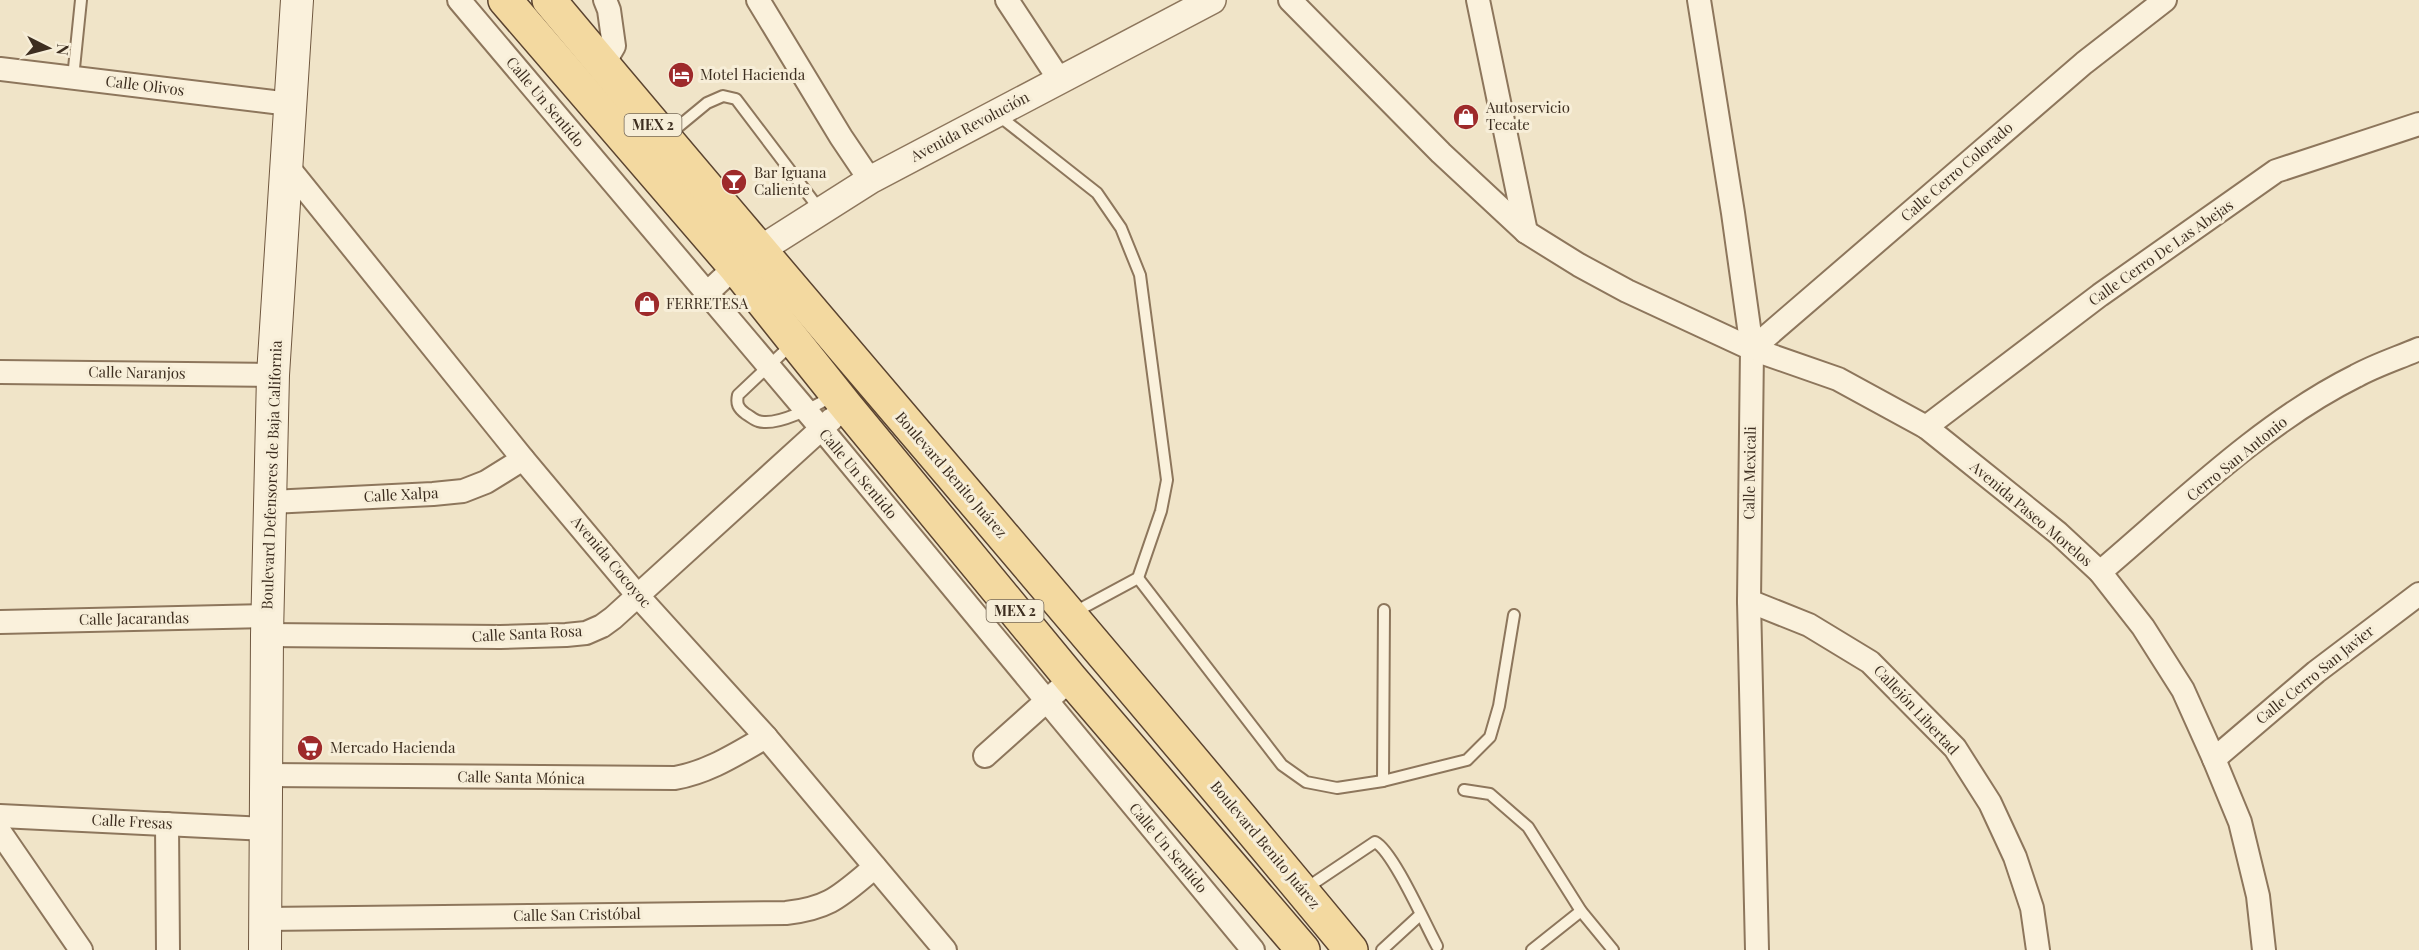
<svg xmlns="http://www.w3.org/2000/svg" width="2419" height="950" font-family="'Playfair Display',serif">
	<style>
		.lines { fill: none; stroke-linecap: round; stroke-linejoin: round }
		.service-casing { stroke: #8d765c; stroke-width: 14 }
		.minor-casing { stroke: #8d765c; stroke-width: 26 }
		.tertiary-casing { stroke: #8d765c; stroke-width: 30 }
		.secondary-casing { stroke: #6f573f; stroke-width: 34 }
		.primary-casing { stroke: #5b4430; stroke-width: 36 }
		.service { stroke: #faf1dc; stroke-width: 10 }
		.minor { stroke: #faf1dc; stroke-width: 22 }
		.tertiary { stroke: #faf1dc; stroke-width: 27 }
		.secondary { stroke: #faf1dc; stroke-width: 32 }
		.primary { stroke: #f3d9a0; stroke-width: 33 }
		.labels { text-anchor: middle; stroke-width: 6; stroke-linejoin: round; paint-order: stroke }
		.shield { fill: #f7eed8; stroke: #756857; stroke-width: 1.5 }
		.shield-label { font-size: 14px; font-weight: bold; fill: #3d2e20 }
		.poi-label { font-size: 15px; fill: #3d2e20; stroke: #f7eed8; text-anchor: start }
		.street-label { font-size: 15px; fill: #3d2e20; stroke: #f7eed8 }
	</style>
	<rect width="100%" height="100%" fill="#f0e4c8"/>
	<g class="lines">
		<!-- service casing -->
		<g class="service-casing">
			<g id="service">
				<polyline points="73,78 81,0"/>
				<polyline points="998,115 1097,193 1121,228 1140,275 1167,480 1161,511 1138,578 1073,613"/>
				<polyline points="667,136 707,103 723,96 736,99 820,210"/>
				<path d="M792,344L738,395C736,404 738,408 746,414C750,416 754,420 758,421C777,427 816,406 832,396"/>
				<polyline points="1138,578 1282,765 1306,782 1337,788 1383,781 1467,760 1490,737 1499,706 1514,615"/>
				<polyline points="1383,781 1384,610"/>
				<polyline points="1464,790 1490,794 1528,827 1581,911 1613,950"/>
				<path d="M1305,889L1375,842C1393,851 1425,924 1437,946"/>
				<polyline points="1382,950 1420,915"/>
				<polyline points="1532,950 1581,911"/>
			</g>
		</g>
		<!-- minor casing -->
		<g class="minor-casing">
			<g id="minor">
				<polyline points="459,0 821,428 1253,950"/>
				<polyline points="758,0 841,137 870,180"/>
				<polyline points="1007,0 1059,79"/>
				<polyline points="1290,0 1441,153 1526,232 1579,265 1627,291 1752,349 1838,379 1926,427 2058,533 2100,572 2143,627 2183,690 2214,759 2240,822 2258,896 2264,950"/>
				<polyline points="1478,0 1526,232"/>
				<polyline points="1699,0 1733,213 1752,349 1749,601 1757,950"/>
				<polyline points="603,65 614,46 609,10 605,0"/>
				<polyline points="0,69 290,104"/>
				<polyline points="287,166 523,459 638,596 766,737 945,950"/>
				<polyline points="706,294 735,267"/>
				<polyline points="1752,349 2084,63 2165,0"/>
				<polyline points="0,372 273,375"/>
				<polyline points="1926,427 2100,295 2276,171 2419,124"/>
				<polyline points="271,502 433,494 463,491 486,482 523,459"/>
				<path d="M2100,572C2179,505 2263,422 2356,376C2376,365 2398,358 2419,349"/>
				<polyline points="1749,601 1809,625 1870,662 1955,748 1990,803 2015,857 2032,908 2038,950"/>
				<polyline points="0,622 268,616"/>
				<polyline points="267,635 500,637 566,635 586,633 602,626 613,618 832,419"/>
				<polyline points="985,756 1071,679"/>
				<polyline points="2214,759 2316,672 2419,594"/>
				<path d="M266,775L675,778C709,772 736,754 766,737"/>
				<polyline points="0,816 264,829"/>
				<polyline points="167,824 168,950"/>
				<polyline points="0,832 81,950"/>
				<path d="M265,919L786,913C831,908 841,895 875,867"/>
			</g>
		</g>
		<!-- tertiary casing -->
		<g class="tertiary-casing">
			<polyline id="tertiary" points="744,260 870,180 1212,0"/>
		</g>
		<!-- secondary casing -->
		<g class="secondary-casing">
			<polyline id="secondary" points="265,950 267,635 273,375 297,0"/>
		</g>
		<!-- primary casing -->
		<g class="primary-casing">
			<g id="primary">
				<polyline points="505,0 735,267 846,406 1071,679 1303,950"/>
				<path d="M549,0C815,318 1087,630 1351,950"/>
			</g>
		</g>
		<!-- service -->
		<use href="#service" class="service"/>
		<!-- minor -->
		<use href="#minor" class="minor"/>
		<!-- tertiary -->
		<use href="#tertiary" class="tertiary"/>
		<!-- secondary -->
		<use href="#secondary" class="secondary"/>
		<!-- primary -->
		<use href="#primary" class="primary"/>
	</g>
	<!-- icons -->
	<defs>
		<g id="hotel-disc" transform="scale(1.35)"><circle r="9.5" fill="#9e2a2b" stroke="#f7eed8"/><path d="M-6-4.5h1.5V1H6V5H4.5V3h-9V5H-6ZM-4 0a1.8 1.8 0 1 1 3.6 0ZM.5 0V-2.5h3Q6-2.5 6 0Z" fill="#fff"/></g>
		<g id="shop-disc" transform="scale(1.35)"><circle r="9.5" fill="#9e2a2b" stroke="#f7eed8"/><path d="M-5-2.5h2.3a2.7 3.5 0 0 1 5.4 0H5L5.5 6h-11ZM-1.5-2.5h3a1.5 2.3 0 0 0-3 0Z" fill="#fff"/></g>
		<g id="bar-disc" transform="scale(1.35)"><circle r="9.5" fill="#9e2a2b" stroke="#f7eed8"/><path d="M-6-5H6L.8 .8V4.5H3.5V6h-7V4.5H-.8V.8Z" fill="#fff"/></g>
		<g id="supermarket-disc" transform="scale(1.35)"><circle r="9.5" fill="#9e2a2b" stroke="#f7eed8"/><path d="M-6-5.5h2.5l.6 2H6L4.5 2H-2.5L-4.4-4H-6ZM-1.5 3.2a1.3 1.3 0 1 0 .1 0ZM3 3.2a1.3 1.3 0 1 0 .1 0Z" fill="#fff"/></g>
	</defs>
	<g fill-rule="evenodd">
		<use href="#hotel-disc" x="681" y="75"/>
		<use href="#shop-disc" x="1466" y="117"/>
		<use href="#bar-disc" x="734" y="182"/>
		<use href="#shop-disc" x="647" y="304"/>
		<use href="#supermarket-disc" x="310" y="748"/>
	</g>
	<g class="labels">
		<!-- shield labels -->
		<g class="shield">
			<rect x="624.5" y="114" width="57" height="22" rx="4.5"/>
			<rect x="986.5" y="600" width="57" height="22" rx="4.5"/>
		</g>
		<g class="shield-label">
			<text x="653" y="130">MEX 2</text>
			<text x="1015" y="616">MEX 2</text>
		</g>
		<!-- poi labels -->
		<g class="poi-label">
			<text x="700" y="80">Motel Hacienda</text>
			<text x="1486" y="113">Autoservicio<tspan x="1486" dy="17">Tecate</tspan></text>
			<text x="754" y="178">Bar Iguana<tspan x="754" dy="17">Caliente</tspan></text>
			<text x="666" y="309">FERRETESA</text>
			<text x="330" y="753">Mercado Hacienda</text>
		</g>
		<!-- street labels -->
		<g class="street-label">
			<text transform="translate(145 86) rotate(7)" y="5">Calle Olivos</text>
			<text transform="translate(545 102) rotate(50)" y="5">Calle Un Sentido</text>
			<text transform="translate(970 127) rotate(-28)" y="5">Avenida Revolución</text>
			<text transform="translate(1957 172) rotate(-41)" y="5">Calle Cerro Colorado</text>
			<text transform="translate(2161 253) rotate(-35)" y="5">Calle Cerro De Las Abejas</text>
			<text transform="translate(137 373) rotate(1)" y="5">Calle Naranjos</text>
			<text transform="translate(2237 459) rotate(-39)" y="5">Cerro San Antonio</text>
			<text transform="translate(1750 473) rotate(-89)" y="5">Calle Mexicali</text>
			<text transform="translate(858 474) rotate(50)" y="5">Calle Un Sentido</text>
			<text transform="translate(272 475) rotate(-88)" y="5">Boulevard Defensores de Baja California</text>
			<text transform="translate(951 475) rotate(49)" y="5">Boulevard Benito Juárez</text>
			<text transform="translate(401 495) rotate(-3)" y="5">Calle Xalpa</text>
			<text transform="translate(2031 514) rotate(40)" y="5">Avenida Paseo Morelos</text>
			<text transform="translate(611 562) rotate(50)" y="5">Avenida Cocoyoc</text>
			<text transform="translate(134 619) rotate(-1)" y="5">Calle Jacarandas</text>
			<text transform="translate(527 634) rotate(-3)" y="5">Calle Santa Rosa</text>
			<text transform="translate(2315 675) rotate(-39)" y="5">Calle Cerro San Javier</text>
			<text transform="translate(1916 710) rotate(47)" y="5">Callejón Libertad</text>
			<text transform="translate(521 778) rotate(1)" y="5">Calle Santa Mónica</text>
			<text transform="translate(132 822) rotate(3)" y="5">Calle Fresas</text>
			<text transform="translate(1265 845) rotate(50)" y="5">Boulevard Benito Juárez</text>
			<text transform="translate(1168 848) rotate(50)" y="5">Calle Un Sentido</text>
			<text transform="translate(577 915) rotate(-1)" y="5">Calle San Cristóbal</text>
		</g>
	</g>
	<!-- north arrow -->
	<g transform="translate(48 48) rotate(96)" stroke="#f7eed8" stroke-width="4.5" paint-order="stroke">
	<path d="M0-4.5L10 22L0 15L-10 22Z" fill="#3d2e20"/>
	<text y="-9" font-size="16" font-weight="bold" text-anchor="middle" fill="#3d2e20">N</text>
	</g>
</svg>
